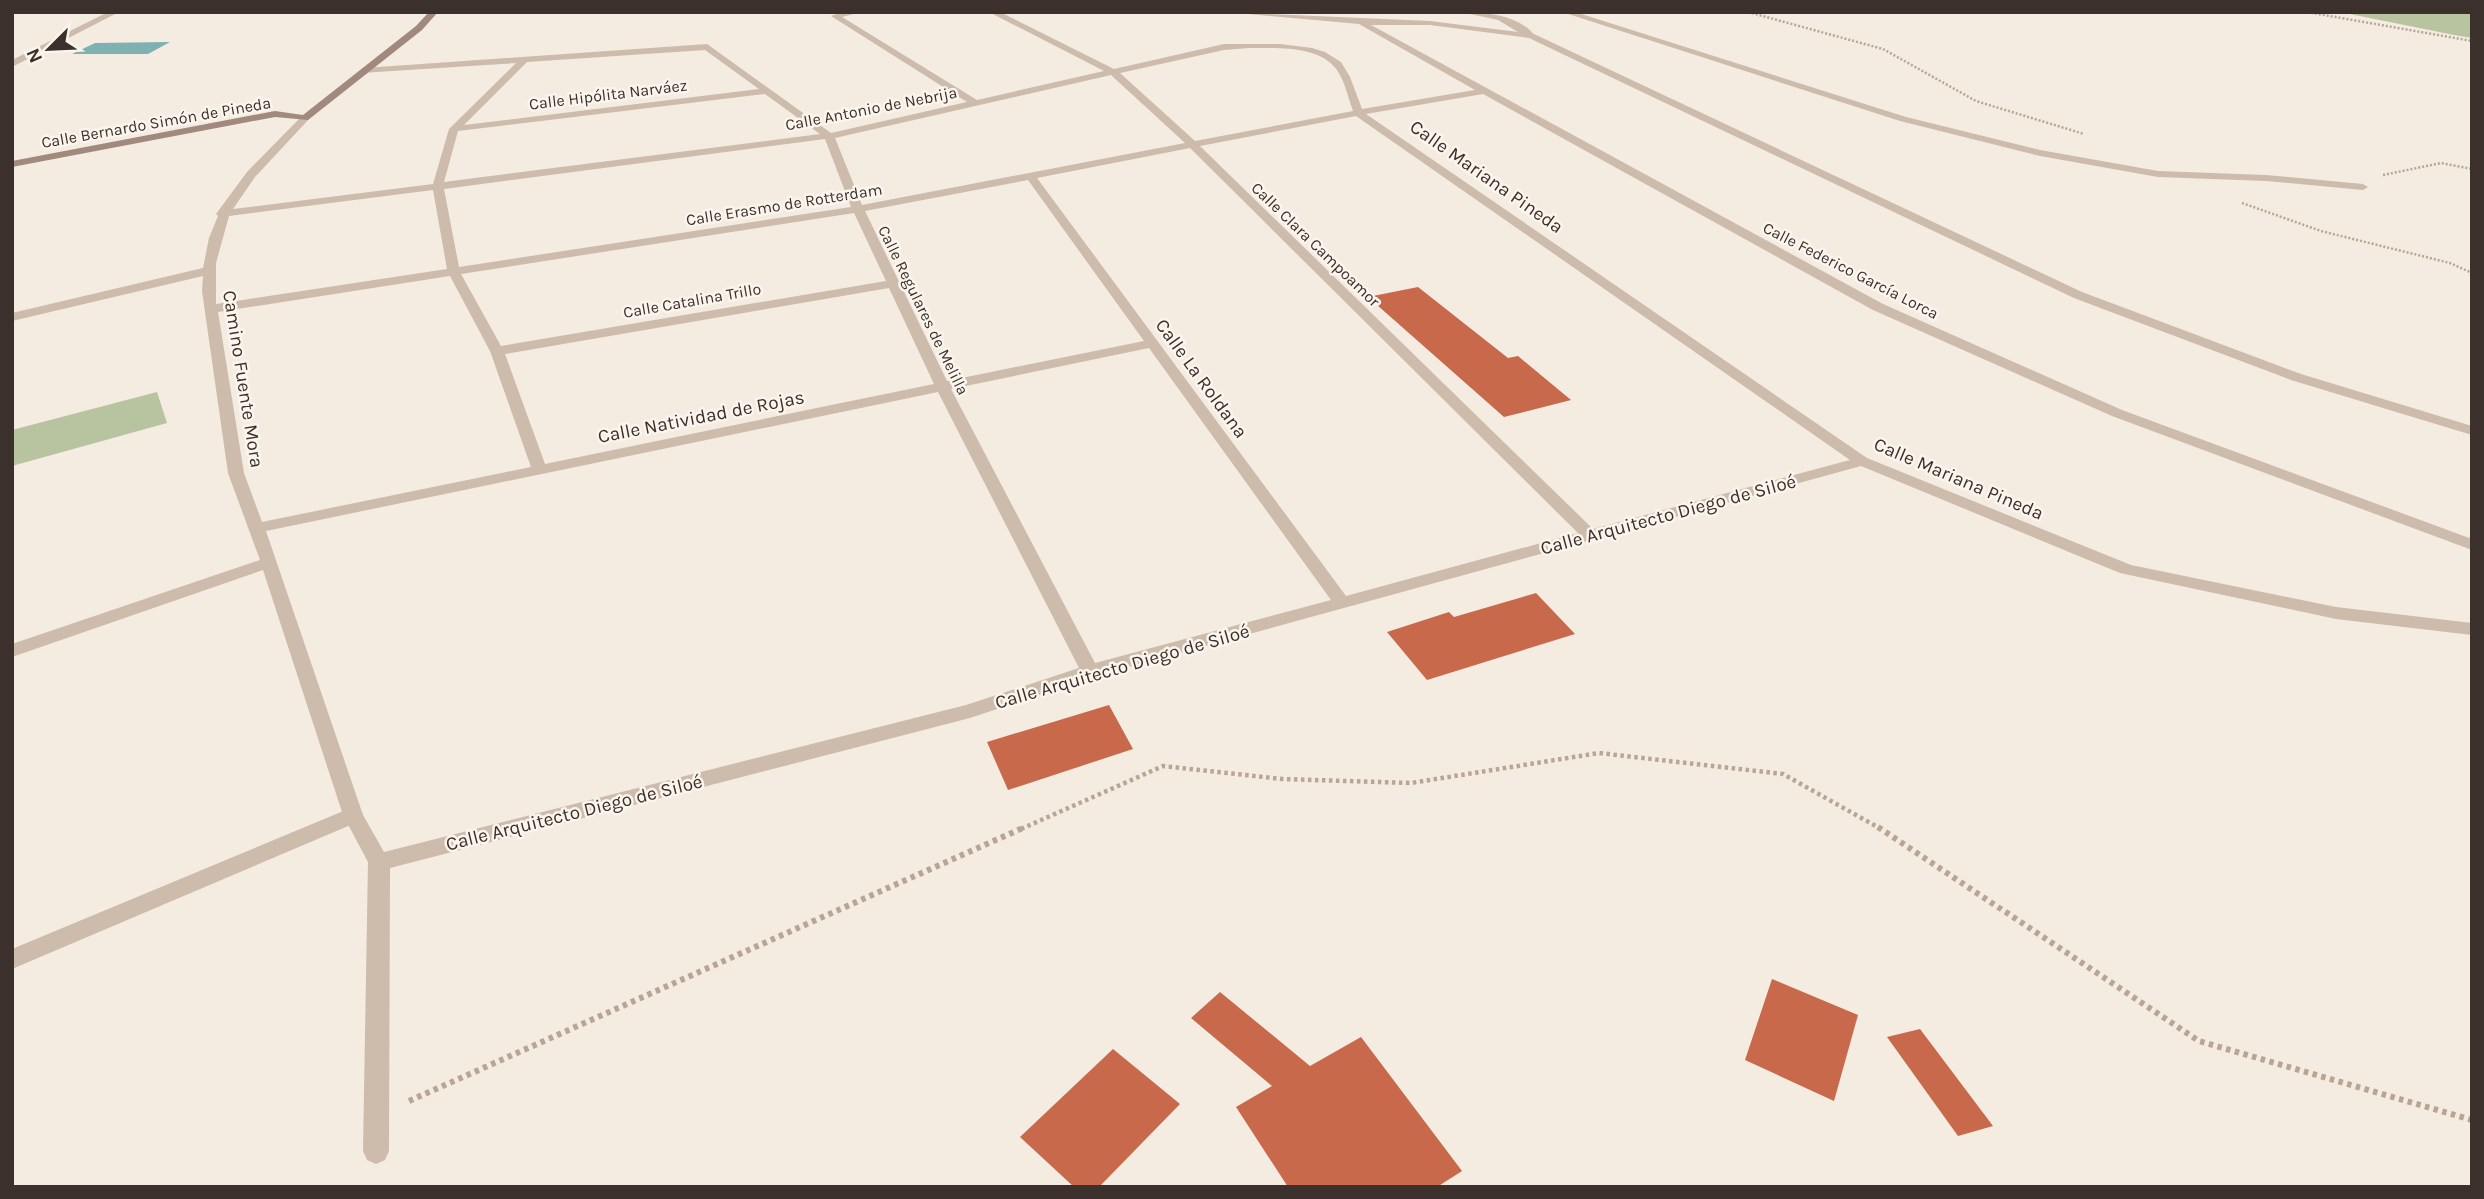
<svg xmlns="http://www.w3.org/2000/svg" width="2484" height="1199" font-family="Karla,sans-serif">
	<style>
		.green { fill: #b8c4a0 }
		.water { fill: #7fb0b2 }
		.building { fill: #c8694b }
		.lines { fill: none; stroke-linecap: round; stroke-linejoin: round }
		.path-far2 { stroke: #b9a596; stroke-width: 2.5; stroke-dasharray: 2 2; stroke-linecap: butt }
		.path-far1 { stroke: #b9a596; stroke-width: 4.5; stroke-dasharray: 3.5 3.5; stroke-linecap: butt }
		.path { stroke: #b9a596; stroke-width: 6; stroke-dasharray: 4.5 4.5; stroke-linecap: butt }
		.lane { fill: #cdbbac; fill-rule: evenodd }
		.street { fill: #cdbbac; fill-rule: evenodd }
		.secondary { fill: #a18a7d; fill-rule: evenodd }
		.labels { text-anchor: middle; stroke-width: 5; stroke-linejoin: round; paint-order: stroke }
		.far-street-label { font-size: 16px; fill: #3b302b; stroke: #fbf5ee }
		.street-label { font-size: 19px; fill: #3b302b; stroke: #fbf5ee }
	</style>
	<rect width="100%" height="100%" fill="#f4ebe1"/>
	<!-- green -->
	<g class="green">
		<polygon points="2340,12 2472,12 2472,38 2454,35"/>
		<polygon points="157,392 167,423 12,466 12,430"/>
	</g>
	<!-- water -->
	<polygon class="water" points="170,42 148,54 72,54 95,43"/>
	<!-- building -->
	<g class="building">
		<polygon points="1418,287 1508,358 1518,356 1571,400 1504,417 1368,297"/>
		<polygon points="1536,593 1575,634 1427,680 1387,632 1449,612 1454,617"/>
		<polygon points="1109,705 1133,749 1008,790 987,742"/>
		<polygon points="1772,979 1858,1015 1834,1101 1745,1060"/>
		<polygon points="1220,992 1310,1066 1361,1037 1462,1171 1437,1187 1288,1187 1236,1107 1272,1086 1191,1018"/>
		<polygon points="1920,1029 1993,1126 1958,1136 1887,1037"/>
		<polygon points="1113,1049 1180,1104 1099,1187 1074,1187 1020,1137"/>
	</g>
	<g class="lines">
		<!-- path-far2 -->
		<g class="path-far2">
			<polyline points="1748,12 1883,49 1976,101 2084,134"/>
			<polyline points="2307,12 2472,41"/>
			<polyline points="2383,175 2441,163 2472,169"/>
			<polyline points="2242,203 2321,231 2450,263 2472,273"/>
		</g>
		<!-- path-far1 -->
		<polyline class="path-far1" points="1021,829 1163,766 1282,779 1411,783 1599,753 1783,774 1881,829"/>
		<!-- path -->
		<g class="path">
			<polyline points="1878,827 2199,1041 2472,1120"/>
			<polyline points="409,1101 1025,827"/>
		</g>
		<!-- lane -->
		<g class="lane">
			<path d="M1461,12C1485,12 1520,15 1535,36L1528,38L1498,20Z"/>
			<polygon points="1562,12 1575,12 1906,117 2040,150 2158,171 2266,175 2363,184 2368,187 2363,190 2266,181 2158,177 2040,156 1900,121"/>
			<polygon points="353,807 360,809 363,815 360,821 12,969 12,949"/>
		</g>
		<!-- street -->
		<g class="street">
			<polygon points="108,12 119,12 12,67 12,60"/>
			<path d="M861,12L842,17L977,100L1104,71L989,12H1000L1114,69L1224,44H1280L1312,48L1325,52L1341,62L1350,77L1362,109L1475,90L1359,24L1226,12L1430,21L1534,34L2082,292L2301,374L2472,426V435L2291,380L2074,298L1529,38L1430,25H1371L1883,304L2122,410L2472,539V550L2112,416L1873,310L1483,94L1366,114L1867,458L2131,565L2336,607L2472,623V635L2336,619L2120,573L1861,466L1096,676L970,718L390,868L389,1151L385,1160L376,1164L367,1160L363,1151L368,862L343,815L263,570L12,657V644L260,560L228,473L202,291L203,276L12,321V313L203,268L209,238L218,216L216,214L247,172L302,116L310,118L255,177L233,209L433,184L449,129L516,63L361,73V69L364,68L707,44L831,133L967,102L831,16L842,12ZM1249,48C1276,48 1320,45 1337,70C1345,82 1348,97 1353,111L1195,141L1120,73L1224,50ZM705,50L759,89L464,125L527,62ZM1111,75L1185,143L862,205L835,138ZM765,94L820,134L444,182L458,131ZM1356,116L1850,460L1593,529L1200,146ZM825,139L851,207L459,267L444,189ZM1190,148L1578,533L1346,596L1037,178ZM1028,180L1144,341L947,381L865,211ZM433,190L447,269L216,304V263L229,216ZM854,213L886,281L501,346L461,274ZM450,276L490,351L531,467L262,522L244,473L218,312ZM889,288L934,384L545,464L505,354ZM1149,348L1331,600L1095,663L951,389ZM938,392L1079,668L966,705L384,852L363,815L266,531Z"/>
		</g>
		<!-- secondary -->
		<polygon class="secondary" points="429,12 438,12 422,30 308,120 275,117 12,167 12,161 275,111 303,115 416,26"/>
	</g>
	<g class="labels">
		<!-- far-street labels -->
		<g class="far-street-label">
			<text transform="translate(608 94) rotate(-7)" y="6">Calle Hipólita Narváez</text>
			<text transform="translate(871 108) rotate(-11)" y="6">Calle Antonio de Nebrija</text>
			<text transform="translate(156 122) rotate(-10)" y="6">Calle Bernardo Simón de Pineda</text>
			<text transform="translate(784 204) rotate(-9)" y="6">Calle Erasmo de Rotterdam</text>
			<text transform="translate(1316 244) rotate(44)" y="6">Calle Clara Campoamor</text>
			<text transform="translate(1851 270) rotate(27)" y="6">Calle Federico García Lorca</text>
			<text transform="translate(692 300) rotate(-10)" y="6">Calle Catalina Trillo</text>
			<text transform="translate(924 310) rotate(64)" y="6">Calle Regulares de Melilla</text>
		</g>
		<!-- street labels -->
		<g class="street-label">
			<text transform="translate(1487 176) rotate(35)" y="7">Calle Mariana Pineda</text>
			<text transform="translate(1202 378) rotate(54)" y="7">Calle La Roldana</text>
			<text transform="translate(244 379) rotate(81)" y="7">Camino Fuente Mora</text>
			<text transform="translate(701 416) rotate(-11)" y="7">Calle Natividad de Rojas</text>
			<text transform="translate(1959 478) rotate(23)" y="7">Calle Mariana Pineda</text>
			<text transform="translate(1668 514) rotate(-15)" y="7">Calle Arquitecto Diego de Siloé</text>
			<text transform="translate(1122 666) rotate(-16)" y="7">Calle Arquitecto Diego de Siloé</text>
			<text transform="translate(574 812) rotate(-14)" y="7">Calle Arquitecto Diego de Siloé</text>
		</g>
	</g>
	<!-- border -->
	<rect width="2484" height="1199" fill="none" stroke="#3b302b" stroke-width="28"/>
	<!-- north arrow -->
	<g transform="translate(49 49) rotate(246)" stroke="#fbf5ee" stroke-width="5" paint-order="stroke">
	<path d="M0-5L12 26L0 18L-12 26Z" fill="#3b302b"/>
	<text y="-10" font-size="19" font-weight="bold" text-anchor="middle" fill="#3b302b">N</text>
	</g>
</svg>
